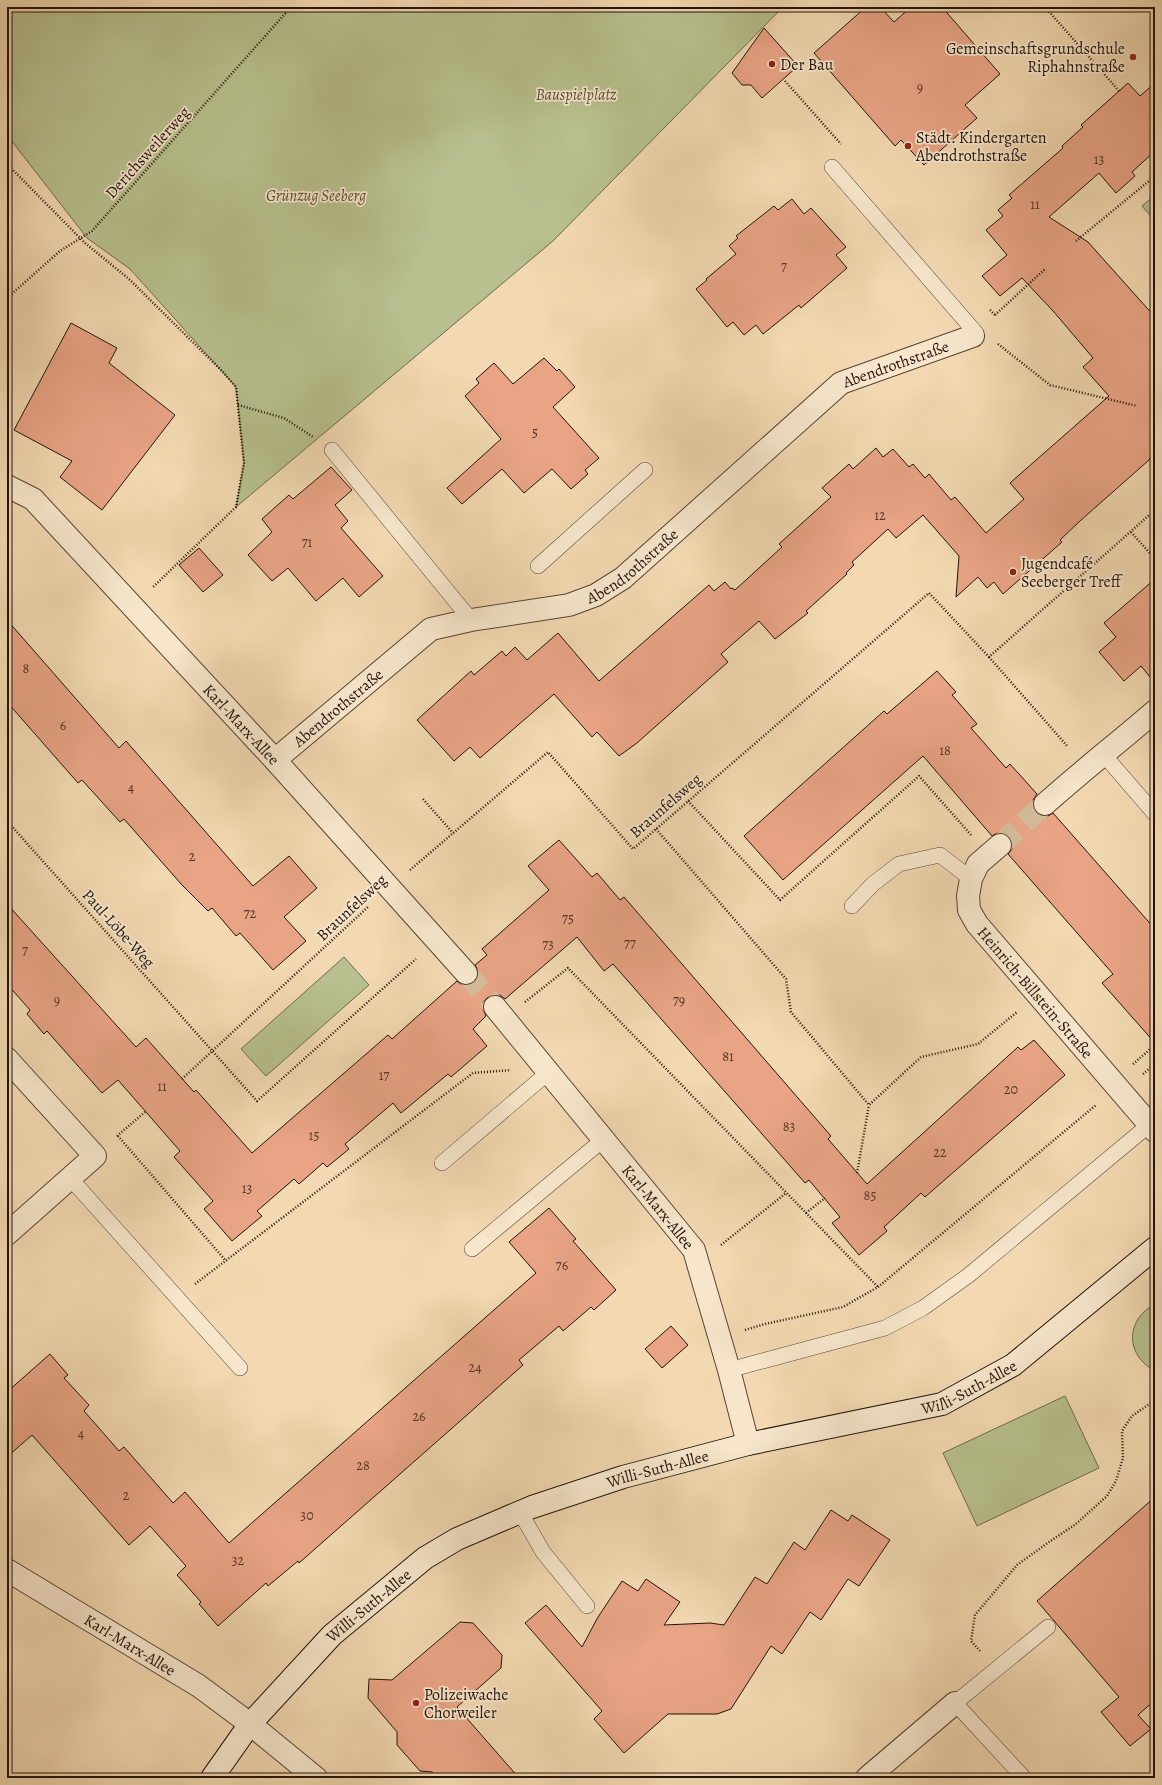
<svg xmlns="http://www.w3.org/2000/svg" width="1162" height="1785" font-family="Alegreya,serif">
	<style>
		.green { fill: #b7c08e; stroke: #6d6a4d }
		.building { fill: #e8a485; stroke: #23130c }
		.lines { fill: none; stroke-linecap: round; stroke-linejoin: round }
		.street-tunnel { stroke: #d3bb98; stroke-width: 22; stroke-dasharray: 22 11; stroke-linecap: butt }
		.lane-casing { stroke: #574435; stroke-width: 16 }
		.street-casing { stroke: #574435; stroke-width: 24 }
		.secondary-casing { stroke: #23130c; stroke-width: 24 }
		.path { stroke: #23130c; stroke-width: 2.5; stroke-dasharray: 1 2; stroke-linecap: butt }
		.lane { stroke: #f7e6cc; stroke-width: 15 }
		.street { stroke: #f7e6cc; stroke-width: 22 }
		.secondary { stroke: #f7e6cc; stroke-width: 22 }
		.poi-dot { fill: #8f2418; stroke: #f7e6cc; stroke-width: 1.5 }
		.labels { text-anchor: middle; stroke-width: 3.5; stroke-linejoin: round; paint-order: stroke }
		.number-label { font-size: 14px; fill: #54372a }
		.poi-label { font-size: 16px; fill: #23130c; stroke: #f7e6cc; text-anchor: start }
		.park-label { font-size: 16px; font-style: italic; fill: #57503a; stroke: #f7e6cc }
		.street-label { font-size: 16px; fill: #23130c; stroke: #f7e6cc }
	</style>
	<rect width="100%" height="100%" fill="#f2d9b1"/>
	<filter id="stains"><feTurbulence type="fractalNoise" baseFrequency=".005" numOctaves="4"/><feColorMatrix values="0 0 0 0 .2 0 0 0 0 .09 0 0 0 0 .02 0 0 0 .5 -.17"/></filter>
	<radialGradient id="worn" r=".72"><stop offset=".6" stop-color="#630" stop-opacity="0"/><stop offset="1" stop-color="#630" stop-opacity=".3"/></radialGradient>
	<!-- green -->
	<g class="green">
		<polygon points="7,7 783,7 553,241 236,507 244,463 236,387 130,269 87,238 7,135"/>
		<polygon points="1155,195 1155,221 1142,206"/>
		<polygon points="344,957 369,985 266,1076 241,1049"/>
		<path d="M1155,1304V1371C1125,1355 1125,1320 1155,1304Z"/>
		<polygon points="1065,1396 1099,1468 977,1526 943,1453"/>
	</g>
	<!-- building -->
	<g class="building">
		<polygon points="866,7 880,7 894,22 911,7 942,7 1000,74 965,105 977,118 924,165 901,140 895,146 814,53"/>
		<polygon points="764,28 798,66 762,98 751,85 742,85 732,73"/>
		<polygon points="1128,83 1140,96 1155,83 1155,151 1132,172 1135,176 1116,193 1099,173 1049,217 1088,242 1155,317 1155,449 1149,460 1080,521 1060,540 1062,542 1003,594 994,582 987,588 978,577 956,597 959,556 923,515 896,538 888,529 852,562 854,565 846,573 847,574 806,611 808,613 775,639 759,621 721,654 728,662 637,743 619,756 597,732 592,737 554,694 480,758 470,747 454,761 417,720 471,671 474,675 502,651 506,656 515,647 527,660 558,633 599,681 709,585 714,591 725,582 731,589 732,588 735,590 782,547 779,544 831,497 822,488 849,464 853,469 876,448 883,457 893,449 909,467 913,464 925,478 929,474 951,500 955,497 986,533 1024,499 1010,483 1109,396 1083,367 1093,358 1054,312 1022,278 1000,296 982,276 1007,255 986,230 1003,216 998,210 1012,198 1009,195 1063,148 1062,146 1083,127 1081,125"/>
		<polygon points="792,199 804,214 811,208 846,247 836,255 847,268 801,308 799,305 763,334 756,325 744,335 733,322 727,327 696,289 707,280 706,279 736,254 729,246 738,238 736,236 774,206 778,210"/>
		<polygon points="71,323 117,348 109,363 175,415 102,510 60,477 72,461 14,430"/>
		<polygon points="544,358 557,371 559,369 575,387 553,407 599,458 585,470 588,474 571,489 552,469 524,493 502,469 462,504 447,488 501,439 465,396 479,383 476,379 494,363 513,384"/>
		<polygon points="331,467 352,490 335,505 348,521 341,528 383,576 359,597 343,578 316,601 288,568 272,581 248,555 272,532 262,519 289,495 293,499"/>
		<polygon points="199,548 223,575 203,592 179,565"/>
		<polygon points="1155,579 1155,683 1141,666 1124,681 1099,652 1116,637 1104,623"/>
		<polygon points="7,620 119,748 126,741 253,886 289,856 317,888 284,917 306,941 273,970 240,933 236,936 212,908 208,911 182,885 124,819 120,822 82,780 78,783 7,702"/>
		<polygon points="937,671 956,692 952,695 977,724 971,728 1006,768 1010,764 1037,794 1033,800 1033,806 1035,812 1041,816 1048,816 1053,813 1155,929 1155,1043 1102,983 1113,974 1008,854 1012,849 1012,843 1010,837 1004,833 997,833 992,836 923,756 783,880 744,836 884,711 887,714"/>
		<polygon points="559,840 592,877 597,873 620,900 624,897 811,1113 831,1136 828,1139 867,1184 1018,1047 1021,1050 1034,1040 1065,1075 925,1197 921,1193 884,1227 887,1231 859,1255 832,1223 840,1217 809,1180 805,1183 613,964 604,971 577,937 505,999 500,995 493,995 487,998 483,1002 483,1009 486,1016 473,1029 487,1046 451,1077 448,1074 401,1113 393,1103 345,1144 349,1149 327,1167 323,1163 299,1184 294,1179 257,1211 262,1216 232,1241 204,1209 213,1201 174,1157 180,1151 118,1080 102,1093 47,1031 44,1034 27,1014 30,1010 7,984 7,904 136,1047 146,1038 194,1092 196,1090 252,1153 388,1035 392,1039 457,981 462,985 468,985 475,982 478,977 478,971 475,965 487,955 482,949 549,890 528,866"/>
		<polygon points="549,1208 576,1239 573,1241 616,1290 594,1310 591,1307 563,1331 559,1326 519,1360 523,1365 467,1415 299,1563 298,1561 268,1586 266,1583 218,1626 199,1604 201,1602 177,1575 186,1566 150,1526 129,1545 32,1435 7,1457 7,1392 50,1354 68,1375 64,1378 89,1405 84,1411 119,1451 124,1447 173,1503 185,1492 229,1543 536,1273 509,1242"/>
		<polygon points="671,1326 688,1345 662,1368 645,1349"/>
		<polygon points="1155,1497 1155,1700 1138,1715 1151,1729 1130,1746 1101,1712 1119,1697 1037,1601"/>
		<polygon points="831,1510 848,1521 852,1515 890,1540 859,1586 848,1579 821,1620 810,1612 782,1654 771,1646 731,1709 717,1714 668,1714 624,1753 594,1719 602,1711 525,1623 546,1605 582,1647 598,1617 622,1581 638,1591 646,1579 680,1602 664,1625 710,1623 724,1625 755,1577 767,1584 794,1542 805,1550"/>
		<polygon points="460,1622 473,1623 502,1655 501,1668 457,1707 519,1778 437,1778 432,1772 420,1771 397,1745 397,1732 368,1698 369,1679 392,1680"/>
	</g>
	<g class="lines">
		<!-- street-tunnel -->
		<g class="street-tunnel">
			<polyline points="1000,845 1045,804"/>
			<polyline points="466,973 495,1007"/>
		</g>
		<!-- lane casing -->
		<g class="lane-casing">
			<g id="lane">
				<polyline points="832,167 976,333"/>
				<polyline points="332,450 471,620"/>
				<polyline points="538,566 645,470"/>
				<polyline points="1104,755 1155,814"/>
				<polyline points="852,906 873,884 899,864 940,855 971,879"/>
				<polyline points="442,1163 549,1072"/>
				<polyline points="70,1178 240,1368"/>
				<polyline points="472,1249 604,1139"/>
				<polyline points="729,1370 885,1328 923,1308 969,1275 1149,1125"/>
				<polyline points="520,1512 543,1552 587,1606"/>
				<polyline points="1024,1778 955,1703 1048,1627"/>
			</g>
		</g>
		<!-- street casing -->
		<g class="street-casing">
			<g id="street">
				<path id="s1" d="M7,486L33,499L275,760L466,973"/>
				<path id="s2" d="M275,760L431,629L471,620L569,605L596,595L623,578L841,383L973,336"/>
				<path d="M1045,804C1081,772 1119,742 1155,711"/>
				<path id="s3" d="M1000,845L978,864L971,879L968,896L969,910L977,924L1155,1131"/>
				<path id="s4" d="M495,1007L694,1250L729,1370L748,1444"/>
				<polyline points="7,1059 95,1156 7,1234"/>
				<path id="s5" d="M7,1570L199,1686L250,1724L316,1778"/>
				<polyline points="867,1778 955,1703"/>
			</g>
		</g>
		<!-- secondary casing -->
		<g class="secondary-casing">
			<g id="secondary">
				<path id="s6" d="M212,1778L250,1724L332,1635L425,1558L457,1539L532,1507L623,1477L748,1444L942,1404L1013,1365L1155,1248"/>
			</g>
		</g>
		<!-- path -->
		<g class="path">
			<polyline points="1045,7 1119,91"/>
			<polyline points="785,81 841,144"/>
			<polyline points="1151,125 1155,130"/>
			<polyline points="7,164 85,243 129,279 223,372 236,387 244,463 236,507 152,588"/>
			<polyline points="1076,241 1155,176"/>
			<polyline points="7,298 60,251 92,231 291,7"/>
			<polyline points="990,310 995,315"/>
			<polyline points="995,315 1045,269"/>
			<polyline points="998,344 1050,385 1137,406"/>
			<polyline points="238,405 284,418 313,437"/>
			<polyline points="1131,532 1155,559"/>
			<polyline points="989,657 1068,747"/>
			<polyline points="423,799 453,833"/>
			<polyline points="688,801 780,900 919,776 971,835"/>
			<polyline points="7,821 257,1101 416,959"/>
			<polyline points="656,829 786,979 791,1012 869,1105 921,1057 978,1044 1017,1012"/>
			<polyline points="410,870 548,752 633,849 929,593 989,657 1155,510"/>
			<polyline points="525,1002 568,968 878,1287"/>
			<polyline points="1133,1064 1155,1045"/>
			<polyline points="1143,1074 1155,1064"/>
			<polyline points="182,1079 369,906"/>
			<polyline points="117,1136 145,1112"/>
			<polyline points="118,1136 226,1261"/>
			<polyline points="857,1173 869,1105"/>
			<polyline points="806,1213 825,1198"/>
			<polyline points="721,1245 786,1193"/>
			<polyline points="195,1284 473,1073 511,1070"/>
			<polyline points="745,1330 765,1324 843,1307 878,1287 1096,1105"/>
			<polyline points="980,1651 971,1641 975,1615 1017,1565 1049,1542 1076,1524 1107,1496 1116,1481 1123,1458 1122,1431 1132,1416 1155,1400"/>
		</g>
		<!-- lane -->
		<use href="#lane" class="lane"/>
		<!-- street -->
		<use href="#street" class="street"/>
		<!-- secondary -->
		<use href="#secondary" class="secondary"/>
	</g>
	<!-- markers -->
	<g class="poi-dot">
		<circle cx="1133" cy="57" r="4"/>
		<circle cx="772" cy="64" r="4"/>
		<circle cx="908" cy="146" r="4"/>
		<circle cx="1013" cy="572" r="4"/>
		<circle cx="416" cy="1703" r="4"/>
	</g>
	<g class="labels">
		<!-- number labels -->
		<g class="number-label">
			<text x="920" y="92">9</text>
			<text x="1099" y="164">13</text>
			<text x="1035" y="209">11</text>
			<text x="784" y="271">7</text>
			<text x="535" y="437">5</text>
			<text x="880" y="520">12</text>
			<text x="307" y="547">71</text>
			<text x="26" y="673">8</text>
			<text x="63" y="730">6</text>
			<text x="945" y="755">18</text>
			<text x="131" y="792">4</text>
			<text x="192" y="861">2</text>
			<text x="250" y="918">72</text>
			<text x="568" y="923">75</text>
			<text x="630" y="948">77</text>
			<text x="548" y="949">73</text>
			<text x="25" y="955">7</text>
			<text x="57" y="1005">9</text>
			<text x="679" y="1005">79</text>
			<text x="728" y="1061">81</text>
			<text x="384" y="1080">17</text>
			<text x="162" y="1091">11</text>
			<text x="1011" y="1094">20</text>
			<text x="789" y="1131">83</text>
			<text x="314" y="1140">15</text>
			<text x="940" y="1157">22</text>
			<text x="247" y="1193">13</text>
			<text x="870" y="1200">85</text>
			<text x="562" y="1270">76</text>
			<text x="475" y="1372">24</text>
			<text x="419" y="1421">26</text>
			<text x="81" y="1438">4</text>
			<text x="363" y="1470">28</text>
			<text x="126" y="1500">2</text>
			<text x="307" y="1520">30</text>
			<text x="238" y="1565">32</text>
		</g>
		<!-- poi labels -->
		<g class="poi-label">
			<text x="1125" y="54" text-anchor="end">Gemeinschaftsgrundschule<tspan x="1125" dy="18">Riphahnstraße</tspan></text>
			<text x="780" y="70">Der Bau</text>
			<text x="916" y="143">Städt. Kindergarten<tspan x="916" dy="18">Abendrothstraße</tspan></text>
			<text x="1021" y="569">Jugendcafé<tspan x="1021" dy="18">Seeberger Treff</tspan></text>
			<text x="424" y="1700">Polizeiwache<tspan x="424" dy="18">Chorweiler</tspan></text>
		</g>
		<!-- park labels -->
		<g class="park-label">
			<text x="576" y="100">Bauspielplatz</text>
			<text x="316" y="201">Grünzug Seeberg</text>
		</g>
		<!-- street labels -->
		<g class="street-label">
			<text transform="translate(147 152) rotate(-48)" y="6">Derichsweilerweg</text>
			<text dy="6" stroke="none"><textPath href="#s2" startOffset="755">Abendrothstraße</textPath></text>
			<text dy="6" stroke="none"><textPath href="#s2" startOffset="419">Abendrothstraße</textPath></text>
			<text dy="6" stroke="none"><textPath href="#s2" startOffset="82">Abendrothstraße</textPath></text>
			<text dy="6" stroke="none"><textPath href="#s1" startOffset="336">Karl-Marx-Allee</textPath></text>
			<text transform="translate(665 805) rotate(-41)" y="6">Braunfelsweg</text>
			<text transform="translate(351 907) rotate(-43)" y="6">Braunfelsweg</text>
			<text transform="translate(119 928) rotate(48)" y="6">Paul-Löbe-Weg</text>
			<text dy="6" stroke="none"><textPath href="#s3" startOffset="183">Heinrich-Billstein-Straße</textPath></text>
			<text dy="6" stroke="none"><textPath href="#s4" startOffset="258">Karl-Marx-Allee</textPath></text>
			<text dy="6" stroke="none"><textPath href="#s6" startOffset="881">Willi-Suth-Allee</textPath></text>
			<text dy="6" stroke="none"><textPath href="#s6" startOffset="558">Willi-Suth-Allee</textPath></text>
			<text dy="6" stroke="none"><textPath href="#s6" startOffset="234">Willi-Suth-Allee</textPath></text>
			<text dy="6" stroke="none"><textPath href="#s5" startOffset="144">Karl-Marx-Allee</textPath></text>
		</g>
	</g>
	<!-- margin -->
	<rect width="1162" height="1785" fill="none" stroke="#f2d9b1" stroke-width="24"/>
	<rect x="8" y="8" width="1146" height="1769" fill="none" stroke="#23130c" stroke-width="2"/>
	<rect x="12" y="12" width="1138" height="1761" fill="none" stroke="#23130c"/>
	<rect width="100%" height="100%" filter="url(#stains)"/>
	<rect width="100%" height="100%" fill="url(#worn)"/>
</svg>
